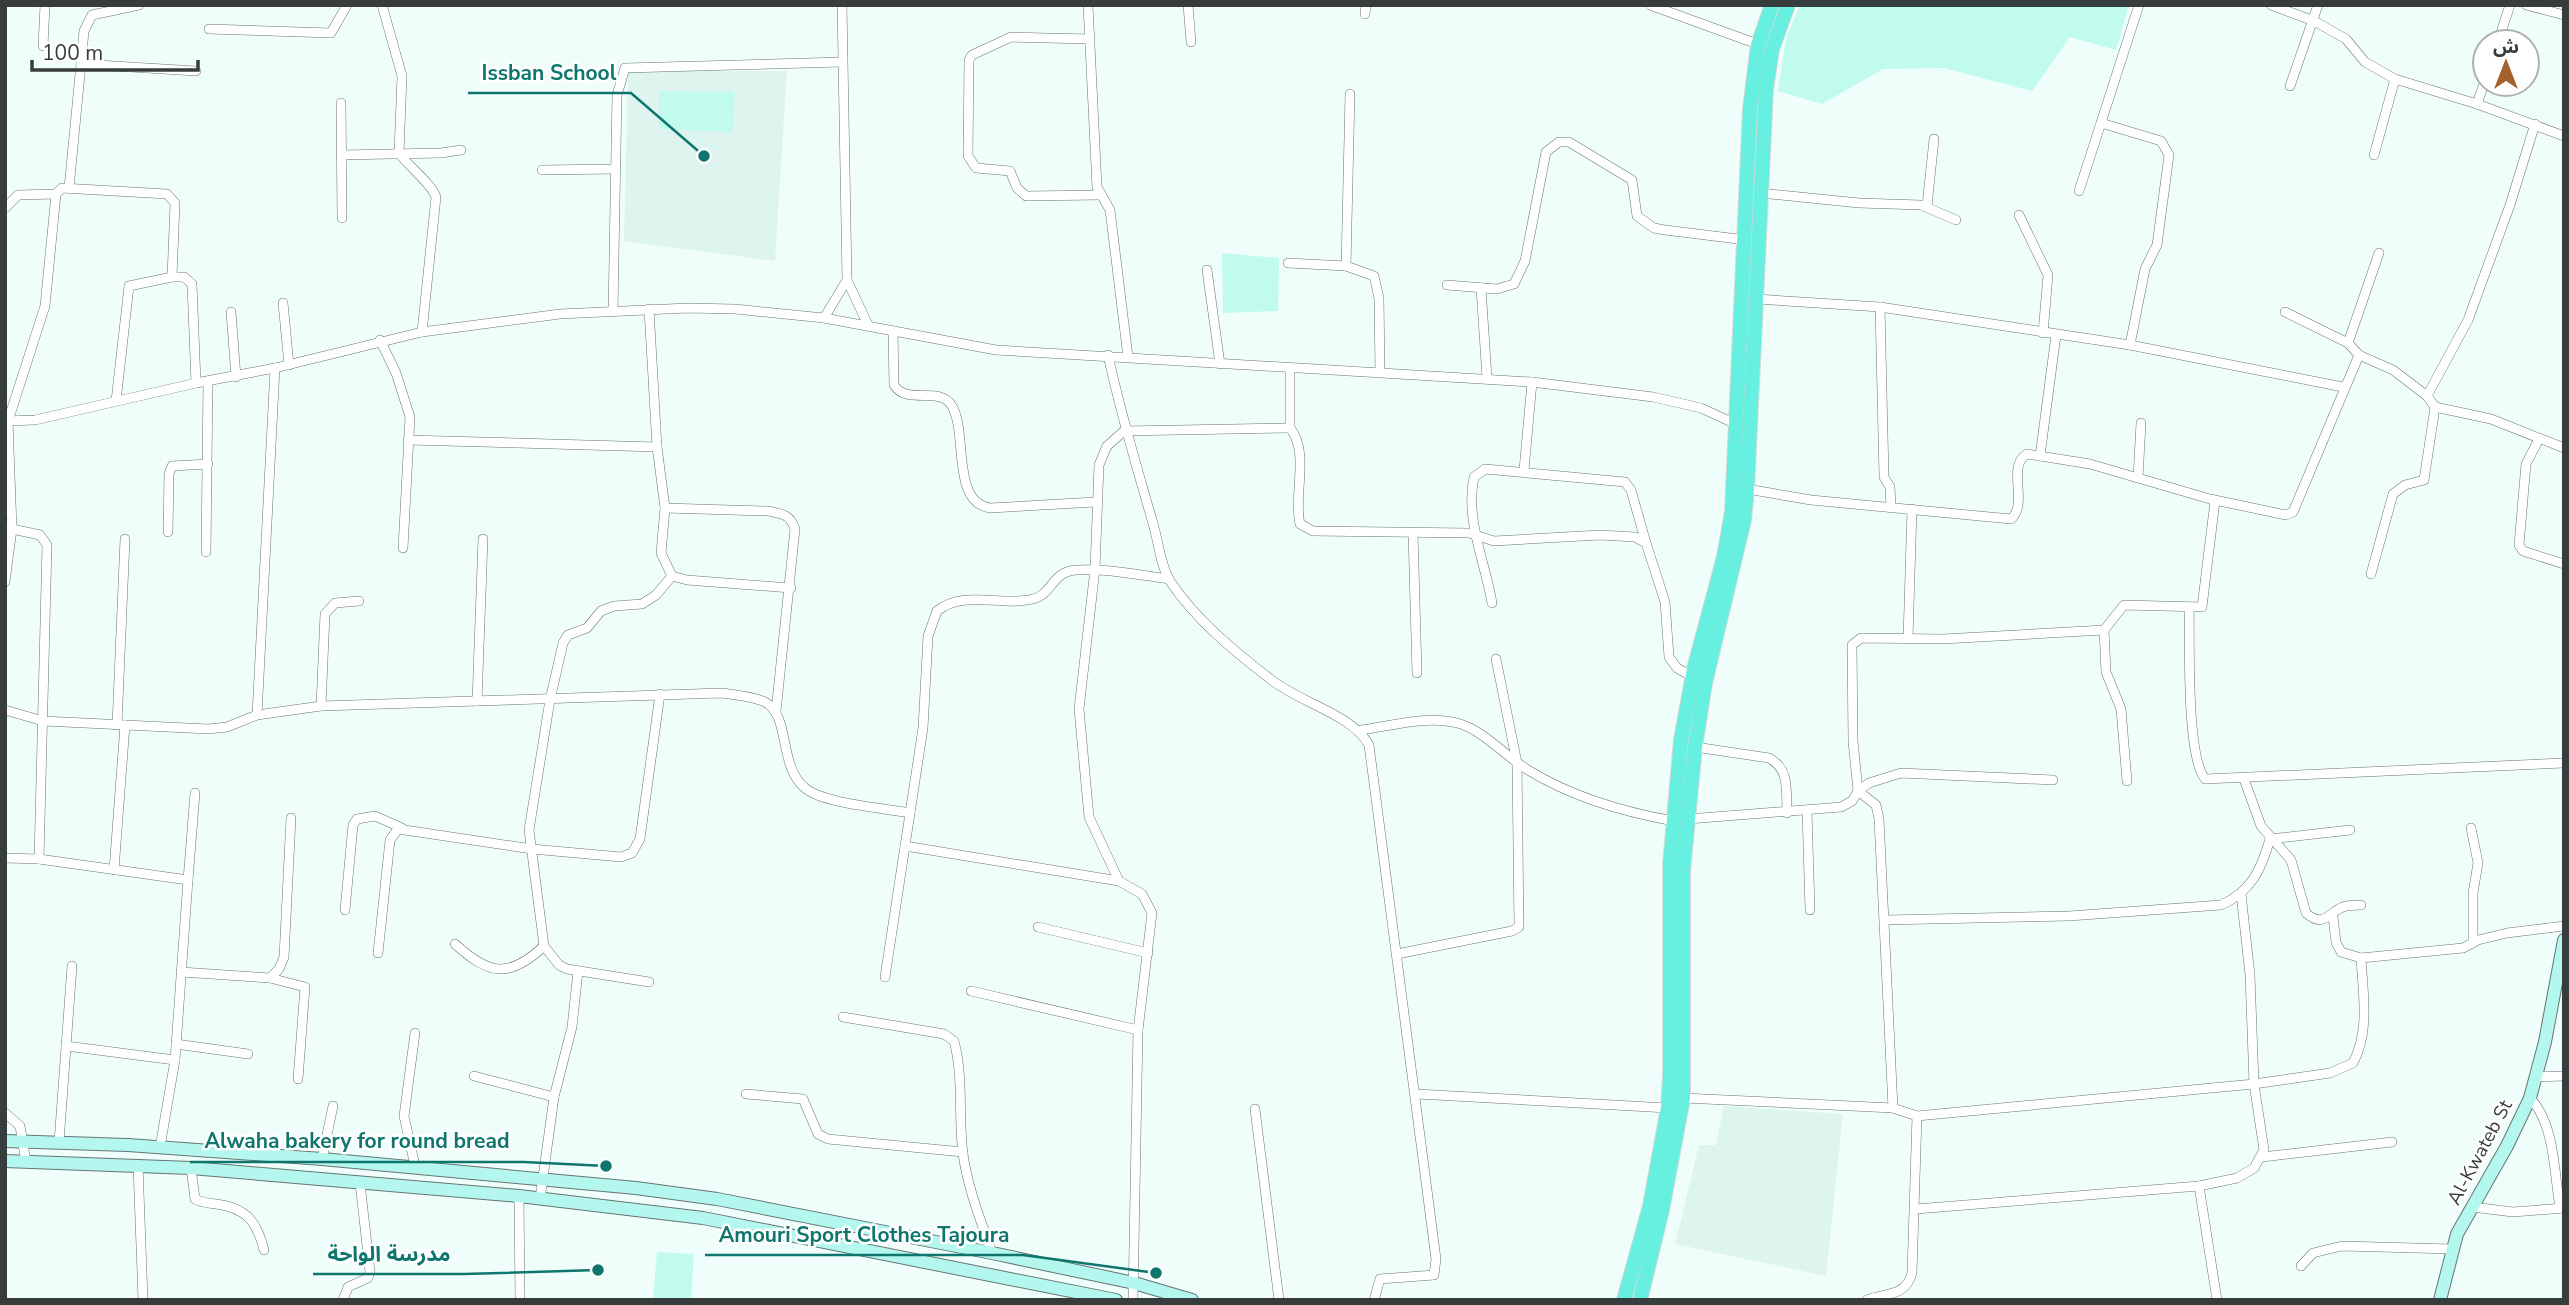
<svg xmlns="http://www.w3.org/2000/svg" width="2569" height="1305" font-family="'Nunito Sans','Noto Sans Arabic',sans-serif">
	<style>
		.built { fill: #def5ef }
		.green { fill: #c0fbee }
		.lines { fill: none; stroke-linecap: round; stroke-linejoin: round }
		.street-casing { stroke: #687572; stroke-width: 10 }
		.secondary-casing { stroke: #687572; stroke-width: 14 }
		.primary-casing { stroke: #d7d8d8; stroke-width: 16 }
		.street { stroke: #fff; stroke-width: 9 }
		.secondary { stroke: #b3f7ef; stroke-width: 12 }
		.primary { stroke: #67efdf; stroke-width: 14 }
		.labels { text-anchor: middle; stroke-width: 5; stroke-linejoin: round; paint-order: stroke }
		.street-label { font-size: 19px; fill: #373d3c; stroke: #fff }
		.leader { fill: none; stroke: #0f766e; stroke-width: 2.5 }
		.callout-dot { fill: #0f766e; stroke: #fff; stroke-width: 2.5 }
		.callout-label { font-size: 21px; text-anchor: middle; font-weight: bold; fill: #0f766e; stroke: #fff; stroke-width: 5; stroke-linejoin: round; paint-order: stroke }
	</style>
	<rect width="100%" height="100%" fill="#f0fefb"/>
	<!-- built -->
	<g class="built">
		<polygon points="628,71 787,71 775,261 624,241"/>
		<polygon points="1724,1106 1843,1114 1826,1276 1675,1244 1699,1145 1716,1145"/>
	</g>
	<!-- green -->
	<g class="green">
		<polygon points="1800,5 2129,5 2116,50 2070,37 2032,91 1944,68 1883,69 1822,104 1778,91 1786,38"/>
		<polygon points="659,91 734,92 733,132 659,129"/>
		<polygon points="1222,253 1279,258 1278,311 1223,313"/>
		<polygon points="657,1252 694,1254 691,1300 653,1300"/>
	</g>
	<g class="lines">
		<!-- street casing -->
		<g class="street-casing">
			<g id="street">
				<path d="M382,5L402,76L399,153C408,166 432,184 436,197L422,332"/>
				<polyline points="842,5 847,280 868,325"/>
				<polyline points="1088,5 1097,187 1110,210 1128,357"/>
				<polyline points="1188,5 1191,42"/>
				<polyline points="1650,5 1760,45"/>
				<polyline points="2271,5 2314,21 2346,39 2365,62 2395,79 2477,104 2564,136"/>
				<polyline points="2526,5 2564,15"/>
				<polyline points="1365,14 1366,5"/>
				<polyline points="209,29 331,33 347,5"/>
				<polyline points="1089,39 1011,37 972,55 969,60 968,156 976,168 1010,171 1017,188 1026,196 1100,195"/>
				<polyline points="2498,42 2510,5"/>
				<polyline points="43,46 45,5"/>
				<polyline points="81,64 84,31 92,15 139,5"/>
				<polyline points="2290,86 2318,5"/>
				<polyline points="341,103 342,218"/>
				<polyline points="2477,104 2485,81"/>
				<polyline points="2101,123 2161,141 2169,155 2157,245 2145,269 2130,345"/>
				<polyline points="341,155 441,153 461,150"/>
				<polyline points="2374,155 2395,79"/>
				<polyline points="542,170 615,169"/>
				<polyline points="69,188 81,64 196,71"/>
				<polyline points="2079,191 2139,5"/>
				<polyline points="1760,193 1859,203 1921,205 1956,220"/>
				<polyline points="1927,206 1934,139"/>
				<polyline points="5,208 18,195 56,194"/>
				<polyline points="2019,215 2048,275 2043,333"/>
				<polyline points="2379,253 2348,343 2359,355 2393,370 2427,396 2435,407 2491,419 2564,448"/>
				<polyline points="1288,263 1346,266 1374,276 1379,298 1380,372"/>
				<polyline points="1346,266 1350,94"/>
				<polyline points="1207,270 1220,364"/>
				<polyline points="172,277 184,277 192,284 196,383"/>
				<polyline points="1447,285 1497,289 1514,284 1525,261 1546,152 1559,142 1569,142 1632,180 1637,216 1654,228 1665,230 1746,240"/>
				<polyline points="1481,288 1487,378"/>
				<polyline points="1756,299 1880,307 2130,345 2343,387"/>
				<polyline points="283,303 289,365"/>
				<polyline points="1880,307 1884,477 1890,487 1891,507"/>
				<polyline points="649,309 657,447 665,508 661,553 672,576 687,580 791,588"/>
				<polyline points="613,311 617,95 625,68 842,62"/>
				<polyline points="231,312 236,377"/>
				<polyline points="2285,312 2348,343"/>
				<polyline points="824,318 847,280"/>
				<path d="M893,331L894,385C907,406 940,385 952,406C968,434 951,502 990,508L1095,502"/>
				<polyline points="380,340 396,373 410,417 403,548"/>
				<path d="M1108,355C1120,411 1136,465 1152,520C1158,538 1160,565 1170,581C1195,619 1234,651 1269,678C1299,703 1351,713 1369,745L1436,1259L1434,1275L1380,1279L1374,1300"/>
				<polyline points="2427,396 2468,320 2510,205 2535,124"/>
				<polyline points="5,421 35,420 196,383 275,368 422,332 560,314 688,308 735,309 824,318 996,350 1532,382 1653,397 1701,408 1738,425"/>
				<path d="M1290,428C1310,452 1293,496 1300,524L1313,531L1469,533L1494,541L1600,535L1635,537L1646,543L1665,602L1669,657L1677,668L1697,679"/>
				<polyline points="2539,439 2526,464 2519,545 2523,551 2564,564"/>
				<polyline points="408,440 657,447"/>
				<polyline points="2040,456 2056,335"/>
				<polyline points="1524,470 1532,382"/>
				<polyline points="2138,478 2141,423"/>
				<path d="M1747,489L1811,500L2011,519C2029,504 2006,466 2027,454L2090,464L2210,499L2286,515L2293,512L2359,355"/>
				<path d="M665,508L768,511C782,514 790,514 795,529L776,711"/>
				<polyline points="5,525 12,529 5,582"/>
				<polyline points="168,532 169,474 172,466 208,464"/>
				<polyline points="1413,533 1417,673"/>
				<polyline points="206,552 208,381"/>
				<polyline points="2371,574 2393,494 2405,485 2424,480 2435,407"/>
				<path d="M1492,603C1485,561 1465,520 1474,477L1485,469L1625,482L1631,490L1646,543"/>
				<path d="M2189,607C2190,642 2186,755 2205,779L2564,763"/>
				<polyline points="1908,638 1912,509"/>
				<polyline points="477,701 483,539"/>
				<polyline points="321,706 325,614 335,603 359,601"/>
				<path d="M5,710L43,721L208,729L227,727L257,715L321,706L722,693C735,695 752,696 765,702C791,716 778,766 805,788C824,804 885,808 910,813"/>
				<polyline points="257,715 275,368"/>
				<polyline points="117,725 125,539"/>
				<path d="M1361,730C1391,726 1426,715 1457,723C1482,729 1505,756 1528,770C1572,797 1623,812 1674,821"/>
				<path d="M1695,747L1769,758C1790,769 1786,791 1787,813"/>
				<path d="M2244,779L2261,826L2291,860L2306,913C2324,929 2329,912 2343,907C2348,905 2356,905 2361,905"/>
				<polyline points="2127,781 2121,709 2106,672 2104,630 2124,605 2202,607 2215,501"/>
				<polyline points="1807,811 1810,910"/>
				<polyline points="1688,819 1841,807 1852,801 1858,791 1869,783 1901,773 2053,780"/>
				<polyline points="2471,828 2478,863 2473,893 2473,943"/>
				<polyline points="2270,839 2350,830"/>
				<polyline points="905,846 1119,881 1142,894 1152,913 1138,1030"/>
				<polyline points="5,858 39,859 47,545 40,535 12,529 8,421 45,306 56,194 62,188 167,194 175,203 172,277 129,286 116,401"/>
				<polyline points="39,859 188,880 175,1060 160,1147"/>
				<polyline points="114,870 125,725"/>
				<polyline points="188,880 195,793"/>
				<polyline points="1119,881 1089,817 1079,709 1095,569 1099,465 1107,446 1124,431 1290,428 1290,368"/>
				<polyline points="345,910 353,825 357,819 375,816 402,828"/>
				<polyline points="2333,917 2336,942 2341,952 2361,958 2463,948 2478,940 2507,933 2564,926"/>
				<path d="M1886,920L2069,916L2221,905C2251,892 2261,870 2270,839"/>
				<polyline points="1038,927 1148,953"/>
				<path d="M455,944C489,975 509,979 544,946"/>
				<polyline points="378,953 390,840 398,829 532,849 621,857 632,853 640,839 660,694"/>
				<polyline points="1397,954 1512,931 1519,927 1517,763 1496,659"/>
				<polyline points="181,972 270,978 279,969 284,957 291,818"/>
				<path d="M885,977L923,728L928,636L937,611C964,589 1002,607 1033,599C1053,594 1051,572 1076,570C1107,568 1138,575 1169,579"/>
				<polyline points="270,978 305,987 298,1079"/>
				<polyline points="649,982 567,969 559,965 544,946 529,830 550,700 563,643 568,635 587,628 601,611 614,606 642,604 656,595 672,576"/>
				<polyline points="971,991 1138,1030 1133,1300"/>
				<path d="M843,1017L944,1034L954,1041C964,1078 958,1117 963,1154C968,1189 981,1221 992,1253"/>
				<polyline points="176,1044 248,1054"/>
				<polyline points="66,1046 175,1060"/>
				<polyline points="474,1076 554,1097"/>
				<polyline points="2535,1077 2564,1076"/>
				<polyline points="746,1094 803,1099 818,1134 828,1139 963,1152"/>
				<polyline points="1417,1094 1668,1108"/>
				<path d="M1683,1098L1893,1108L1917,1116L2254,1084L2330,1073L2353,1063C2370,1031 2363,994 2361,958"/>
				<path d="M2530,1098C2555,1124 2554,1173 2560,1208"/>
				<polyline points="1893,1108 1879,819 1876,805 1858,791 1853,741 1852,645 1861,638 1943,639 2104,630"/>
				<polyline points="1255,1109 1279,1300"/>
				<polyline points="5,1113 20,1126 26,1162"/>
				<polyline points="59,1142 72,966"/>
				<polyline points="2262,1157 2392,1142"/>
				<polyline points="322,1159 333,1106"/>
				<polyline points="138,1165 143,1300"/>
				<polyline points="415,1166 404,1116 415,1033"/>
				<path d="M191,1168L195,1199C202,1203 209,1203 216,1204C247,1208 257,1222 264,1250"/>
				<polyline points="2199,1186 2217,1300"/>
				<polyline points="519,1196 520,1300"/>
				<polyline points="540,1199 554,1097 572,1027 578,971"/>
				<polyline points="2472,1207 2513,1212 2564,1208"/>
				<polyline points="1916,1209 2199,1186 2237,1178 2254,1168 2264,1150 2254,1084 2250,975 2241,894"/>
				<polyline points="2301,1266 2313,1253 2342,1246 2452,1249"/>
				<polyline points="343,1300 348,1287 368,1278 370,1272 360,1183"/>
				<path d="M1867,1300C1886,1292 1905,1298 1912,1273L1917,1116"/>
			</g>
		</g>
		<!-- secondary casing -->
		<g class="secondary-casing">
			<g id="secondary">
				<polyline points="5,1141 128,1145 322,1159 636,1188 717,1199 992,1253 1134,1283 1192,1300"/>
				<polyline points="5,1161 191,1168 519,1196 703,1218 1116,1300"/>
				<polyline points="2440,1300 2457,1234 2507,1146 2530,1098 2545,1042 2564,940"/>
			</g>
		</g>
		<!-- primary casing -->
		<g class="primary-casing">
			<g id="primary">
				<polyline points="1624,1300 1650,1206 1668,1108 1670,1077 1670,865 1681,740 1694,669 1724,557 1732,512 1750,109 1758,45 1772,5"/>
				<polyline points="1640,1300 1662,1210 1683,1098 1683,870 1695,747 1705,683 1744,520 1747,489 1766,89 1772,49 1788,5"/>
			</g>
		</g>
		<!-- street -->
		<use href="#street" class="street"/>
		<!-- secondary -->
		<use href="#secondary" class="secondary"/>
		<!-- primary -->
		<use href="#primary" class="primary"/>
	</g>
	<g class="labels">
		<!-- street labels -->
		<g class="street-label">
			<text transform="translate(2479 1152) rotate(-62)" y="7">Al-Kwateb St</text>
		</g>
	</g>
	<!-- callouts -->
	<path class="leader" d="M704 156L631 93H468M606 1166L524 1162H190M1156 1273L1023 1255H705M598 1270L464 1274H313"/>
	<g class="callout-dot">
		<circle cx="704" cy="156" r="7"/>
		<circle cx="606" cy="1166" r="7"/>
		<circle cx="1156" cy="1273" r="7"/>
		<circle cx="598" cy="1270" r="7"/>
	</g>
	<g class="callout-label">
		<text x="549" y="80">Issban School</text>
		<text x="357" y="1148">Alwaha bakery for round bread</text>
		<text x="864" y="1242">Amouri Sport Clothes Tajoura</text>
		<text x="389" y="1261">مدرسة الواحة</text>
	</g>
	<!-- border -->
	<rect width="2569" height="1305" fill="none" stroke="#373d3c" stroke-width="14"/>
	<!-- north arrow -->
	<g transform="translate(2506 63)"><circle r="33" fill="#ffffff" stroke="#afb1b1" stroke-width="2"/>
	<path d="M0-5L12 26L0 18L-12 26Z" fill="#a3622d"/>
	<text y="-10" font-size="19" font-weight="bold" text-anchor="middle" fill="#373d3c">ش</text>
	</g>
	<!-- scale -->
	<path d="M32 60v10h166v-10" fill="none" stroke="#373d3c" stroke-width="3.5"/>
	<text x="42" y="60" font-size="21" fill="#373d3c" stroke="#ffffff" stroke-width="5" paint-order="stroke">100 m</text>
</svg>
